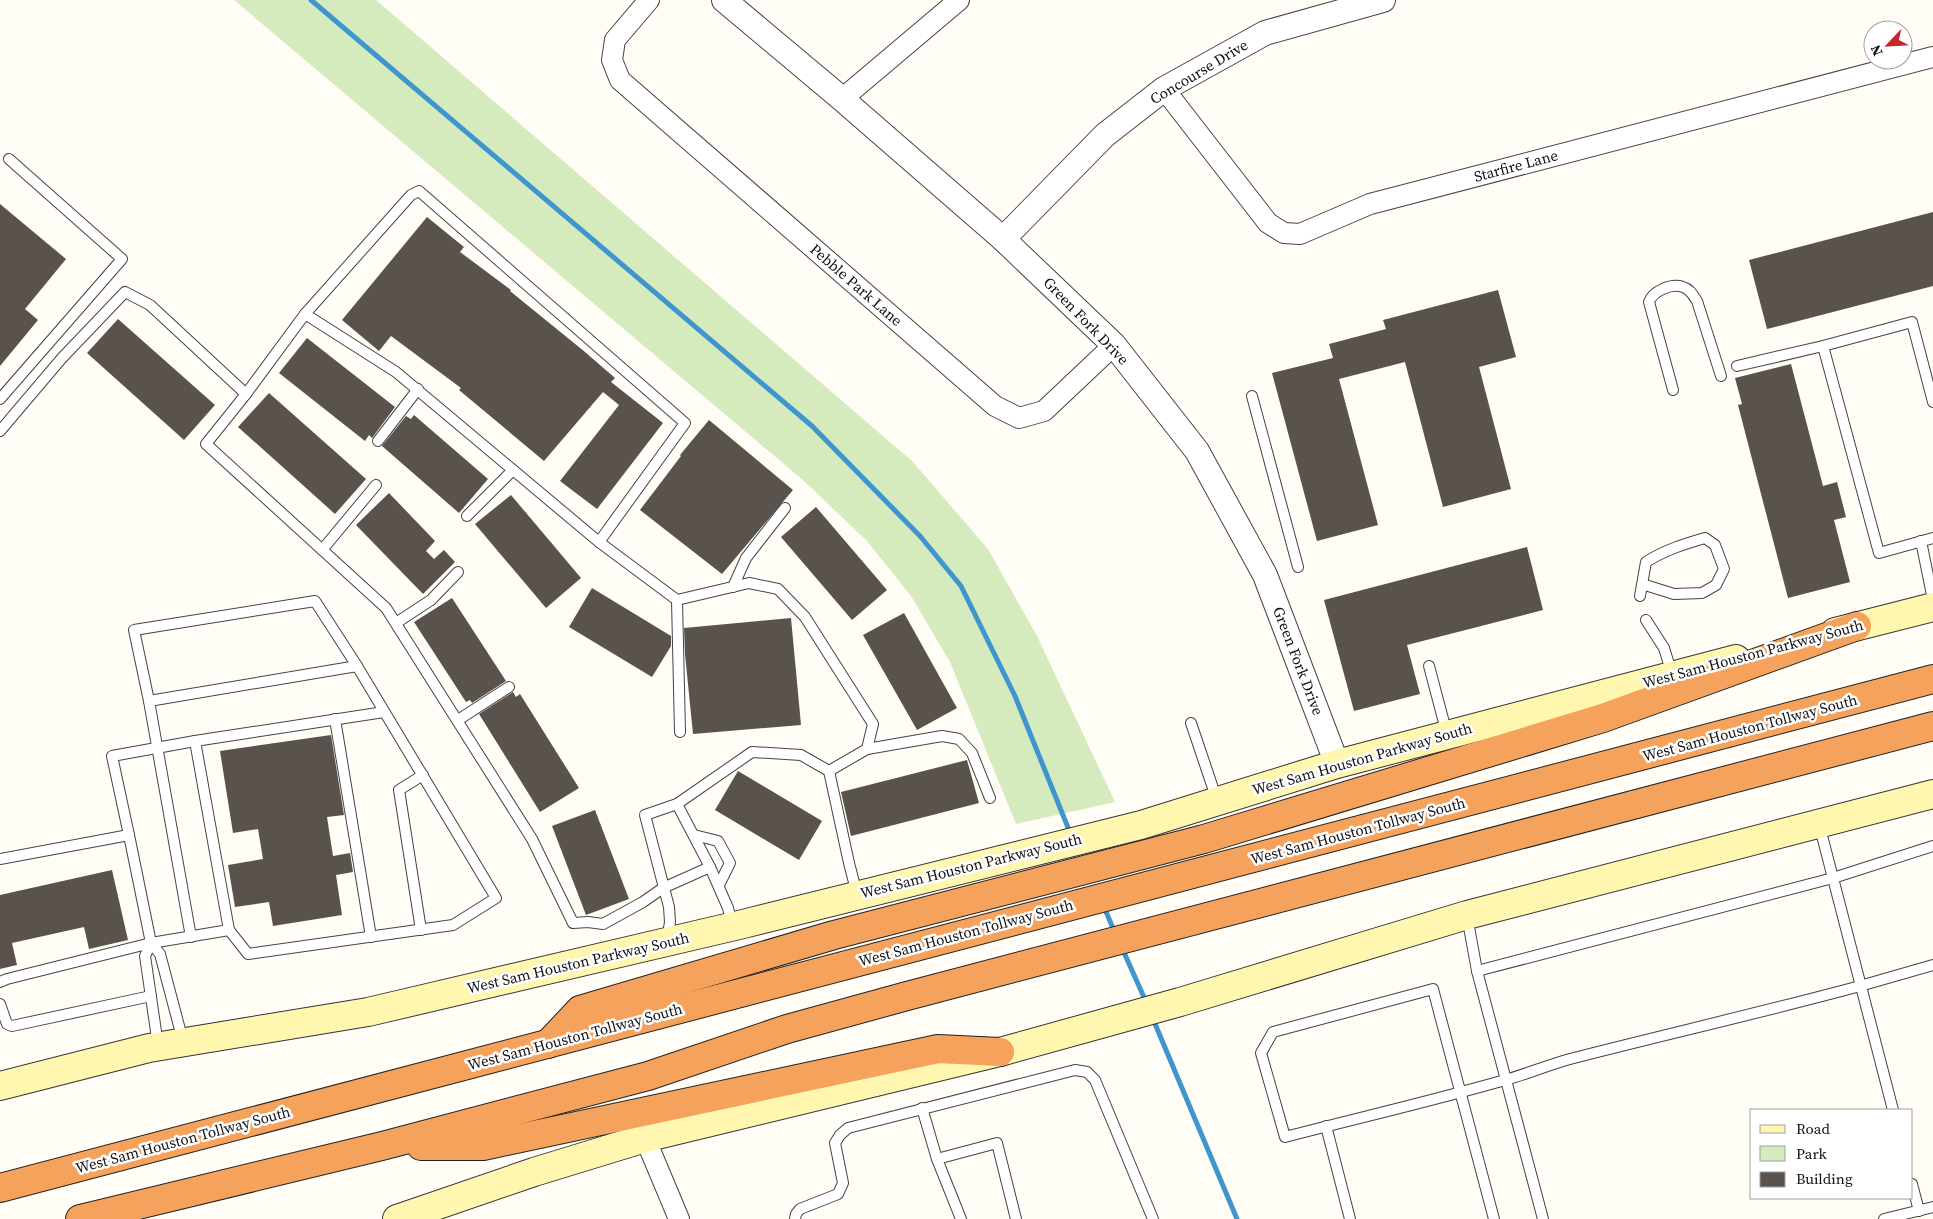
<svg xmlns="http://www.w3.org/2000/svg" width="1933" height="1219" font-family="'Source Serif 4',serif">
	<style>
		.green { fill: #d5ebbd }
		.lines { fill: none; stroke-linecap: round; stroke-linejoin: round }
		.stream { stroke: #3f96cf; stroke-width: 5 }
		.building { fill: #5a524d }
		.service-casing { stroke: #444; stroke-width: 12 }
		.minor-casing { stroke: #444; stroke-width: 22 }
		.tertiary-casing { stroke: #444; stroke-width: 26 }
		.secondary-casing { stroke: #333; stroke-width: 30 }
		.motorway-casing { stroke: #222; stroke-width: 30 }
		.service { stroke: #fff; stroke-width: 10 }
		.minor { stroke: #fff; stroke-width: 20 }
		.tertiary { stroke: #fff; stroke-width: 24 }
		.secondary { stroke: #fff6b0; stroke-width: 28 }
		.motorway { stroke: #f5a25d; stroke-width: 28 }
		.labels { text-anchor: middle; stroke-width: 5; stroke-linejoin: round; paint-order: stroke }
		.street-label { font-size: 15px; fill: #111; stroke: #fff }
	</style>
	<rect width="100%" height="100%" fill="#fffdf5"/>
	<!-- green -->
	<polygon class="green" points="234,0 376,0 912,461 988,549 1037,636 1115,802 1016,824 950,662 911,596 867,541 804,481"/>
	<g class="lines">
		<!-- stream -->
		<g class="stream">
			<polyline points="311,0 812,426 920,536 961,586 1015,696 1071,835"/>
			<polyline points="1104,907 1115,933"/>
			<polyline points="1122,948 1147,1004"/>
			<polyline points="1153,1019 1237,1219"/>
		</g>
	</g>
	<!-- building -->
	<g class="building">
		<polygon points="0,204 66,259 25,309 38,320 0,366"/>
		<polygon points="1933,212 1933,286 1767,329 1749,260"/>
		<polygon points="427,217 464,247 460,252 511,290 510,291 585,352 615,378 611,382 663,423 597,509 560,481 619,405 603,392 544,461 459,390 461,388 391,336 379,351 342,320"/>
		<polygon points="1498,290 1516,357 1479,367 1511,489 1443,507 1405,362 1339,379 1378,525 1317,541 1272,373 1333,358 1329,344 1386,329 1383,320"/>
		<polygon points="118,319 215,405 184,440 87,353"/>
		<polygon points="307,338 395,407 372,438 369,435 365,441 279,373"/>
		<polygon points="1791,364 1823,486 1837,482 1846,517 1834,520 1850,582 1788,598 1738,405 1742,404 1735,378"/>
		<polygon points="269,393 366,479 335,514 238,427"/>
		<polygon points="414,415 488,479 459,513 382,446 406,416 411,419"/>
		<polygon points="709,420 793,490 722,574 640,510 681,456 680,455"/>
		<polygon points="389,493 435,541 426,551 434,559 444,550 455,562 423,594 356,525"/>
		<polygon points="511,495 581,578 546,608 475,524"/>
		<polygon points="816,507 887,590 852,620 781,537"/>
		<polygon points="1527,547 1543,610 1407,645 1420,694 1354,711 1324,600"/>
		<polygon points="592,588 671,636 671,646 652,677 569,627"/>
		<polygon points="452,598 506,681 472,703 470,700 466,702 414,622"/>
		<polygon points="904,613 957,708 917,730 863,635"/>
		<polygon points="791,618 801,725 693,734 685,654 684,628"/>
		<polygon points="513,692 516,697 520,694 579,788 540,812 479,714"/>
		<polygon points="331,735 344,815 327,817 333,856 350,853 353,872 336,875 342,915 273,926 269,902 235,907 228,865 263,859 258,829 233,833 220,751"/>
		<polygon points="967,760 979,803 851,836 841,792"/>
		<polygon points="738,771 822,821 799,860 715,810"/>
		<polygon points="595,810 629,899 586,915 552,826"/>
		<polygon points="112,870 128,940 89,949 84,927 12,943 17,965 0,969 0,895"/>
	</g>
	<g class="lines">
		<!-- service casing -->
		<g class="service-casing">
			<g id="service">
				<polygon points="305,314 396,372 599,542 677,600 749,583 778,589 805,617 873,724 867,749 829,771 801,755 752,752 677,804 710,867 663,888 643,902 603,924 588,922 573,923 532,839 386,608 206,444 246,394"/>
				<polyline points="305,314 411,195 419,191 685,423 599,542"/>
				<polyline points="1823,346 1879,553 1933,538"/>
				<polyline points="1737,366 1823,346 1912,322 1933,402"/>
				<path d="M1673,390L1649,302C1653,291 1671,283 1683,287C1690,289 1693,295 1697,301L1721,376"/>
				<polyline points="1252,396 1298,567"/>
				<polyline points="0,399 122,259 9,159"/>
				<polyline points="0,431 62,358 125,292 150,305 246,394"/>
				<polyline points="378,441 418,389"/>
				<polyline points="467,516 513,470"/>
				<polyline points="1921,541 1933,600"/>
				<polyline points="322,550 376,485"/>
				<polyline points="733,587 746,558 785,508"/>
				<path d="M1640,596L1646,562C1665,550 1684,544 1705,538L1715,545L1724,569L1716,585L1702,593L1674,594L1642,584"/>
				<polyline points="677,600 680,732"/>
				<polyline points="1646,620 1664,648 1672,674"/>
				<polyline points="396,623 431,600 458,572"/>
				<polyline points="1429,666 1447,734"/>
				<polyline points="149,701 134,630 315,601 357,666"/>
				<polyline points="335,719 371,937"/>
				<polyline points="458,720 509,687"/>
				<polyline points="1191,723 1217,800"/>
				<polyline points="867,749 942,736 959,739 972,753 990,798"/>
				<polyline points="829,771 849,863 857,894"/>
				<polyline points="1819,824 1893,1110"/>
				<polyline points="129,835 112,756 195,741"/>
				<polyline points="694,835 718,841 730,863 719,885"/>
				<polyline points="0,859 129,835 151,943"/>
				<polyline points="710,867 728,908 732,925"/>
				<polyline points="1467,916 1477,971 1543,1219"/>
				<polyline points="421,930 399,790 423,775"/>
				<polyline points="191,937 149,701 357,666 496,898 453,925 248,954 229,930"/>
				<polyline points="667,941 670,922 669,907 645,815 677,804"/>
				<polyline points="1477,971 1833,878 1933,846"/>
				<polyline points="0,982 7,979 151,943 229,930 195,741 384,712"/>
				<polyline points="0,1004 7,1024 12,1026 151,996"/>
				<polyline points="158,1045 145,956 151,943 160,954 183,1041"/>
				<polyline points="922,1108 937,1159"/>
				<polyline points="1326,1126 1350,1219"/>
				<polyline points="1912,1184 1919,1211"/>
				<polyline points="795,1219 796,1214 800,1209 838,1194 843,1183 835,1143 840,1135 848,1128 1075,1070 1087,1072 1095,1080 1153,1219"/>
				<polyline points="961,1219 937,1159 997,1143 1016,1219"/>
				<path d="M1494,1219L1433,989L1273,1032L1261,1053L1285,1137C1358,1118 1432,1101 1505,1080C1527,1074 1548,1065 1570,1059C1667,1034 1764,1012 1860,986C1884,979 1909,972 1933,965"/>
				<polyline points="1884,1219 1933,1207"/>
			</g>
		</g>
		<!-- minor casing -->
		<g class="minor-casing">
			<g id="minor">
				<polyline points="649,0 615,40 612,60 620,80 995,406 1019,418 1044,411 1114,345"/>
				<polyline points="1164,89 1268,223 1284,233 1300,234 1370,204 1933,57"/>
				<polyline points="842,99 959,0"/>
				<polyline points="645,1138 679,1219"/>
			</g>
		</g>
		<!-- tertiary casing -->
		<g class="tertiary-casing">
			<g id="tertiary">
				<polyline points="724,0 842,99 1003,239 1114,345 1197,451 1265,575 1337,764"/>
				<polyline points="1003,239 1105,135 1164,89 1265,33 1383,0"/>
			</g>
		</g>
		<!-- secondary casing -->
		<g class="secondary-casing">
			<g id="secondary">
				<polyline points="1835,632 1933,607"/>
				<polyline points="0,1086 149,1048 368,1012 739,925 1141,825 1337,764 1736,659"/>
				<polyline points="397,1219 534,1172 645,1138 1000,1052 1180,1002 1467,915 1933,794"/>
			</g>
		</g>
		<!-- motorway casing -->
		<g class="motorway-casing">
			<g id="motorway">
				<polyline points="548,1044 580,1010 834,935 1204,839 1603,718 1857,626"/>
				<polyline points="421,1146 483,1146 938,1049 1000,1052"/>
				<polyline points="0,1188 1933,679"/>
				<polyline points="80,1219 382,1146 648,1076 787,1029 907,996 1933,726"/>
			</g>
		</g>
		<!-- service -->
		<use href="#service" class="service"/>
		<!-- minor -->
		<use href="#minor" class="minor"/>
		<!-- tertiary -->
		<use href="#tertiary" class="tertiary"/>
		<!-- secondary -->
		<use href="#secondary" class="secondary"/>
		<!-- motorway -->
		<use href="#motorway" class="motorway"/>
	</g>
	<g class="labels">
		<!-- street labels -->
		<g class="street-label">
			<text transform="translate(1199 72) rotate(-31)" y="5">Concourse Drive</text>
			<text transform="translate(1516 166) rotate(-15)" y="5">Starfire Lane</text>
			<text transform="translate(856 285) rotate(41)" y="5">Pebble Park Lane</text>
			<text transform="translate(1086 321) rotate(46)" y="5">Green Fork Drive</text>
			<text transform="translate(1753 654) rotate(-15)" y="5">West Sam Houston Parkway South</text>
			<text transform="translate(1298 661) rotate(69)" y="5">Green Fork Drive</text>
			<text transform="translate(1750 728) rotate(-15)" y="5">West Sam Houston Tollway South</text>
			<text transform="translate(1362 759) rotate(-16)" y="5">West Sam Houston Parkway South</text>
			<text transform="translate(1358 831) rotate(-15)" y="5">West Sam Houston Tollway South</text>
			<text transform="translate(971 866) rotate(-14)" y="5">West Sam Houston Parkway South</text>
			<text transform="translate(966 933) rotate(-15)" y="5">West Sam Houston Tollway South</text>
			<text transform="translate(578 963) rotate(-13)" y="5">West Sam Houston Parkway South</text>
			<text transform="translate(575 1037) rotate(-15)" y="5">West Sam Houston Tollway South</text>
			<text transform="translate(183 1140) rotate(-15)" y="5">West Sam Houston Tollway South</text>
		</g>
	</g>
	<!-- legend -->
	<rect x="1750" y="1109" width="162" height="90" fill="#ffffff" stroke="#a0a0a0"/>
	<rect x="1760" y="1125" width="25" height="8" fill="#fff6b0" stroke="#a0a0a0"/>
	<text x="1796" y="1134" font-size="15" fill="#111111">Road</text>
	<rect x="1760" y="1146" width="25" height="15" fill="#d5ebbd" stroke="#a0a0a0"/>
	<text x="1796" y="1159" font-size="15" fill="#111111">Park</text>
	<rect x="1760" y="1172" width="25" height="15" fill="#5a524d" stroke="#a0a0a0"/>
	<text x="1796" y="1184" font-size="15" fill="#111111">Building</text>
	<!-- north arrow -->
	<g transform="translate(1888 45) rotate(245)"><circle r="24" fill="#ffffff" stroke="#a0a0a0"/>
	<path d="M0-4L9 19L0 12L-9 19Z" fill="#c4262e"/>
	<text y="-8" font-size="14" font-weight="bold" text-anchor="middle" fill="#111111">N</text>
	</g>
</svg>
